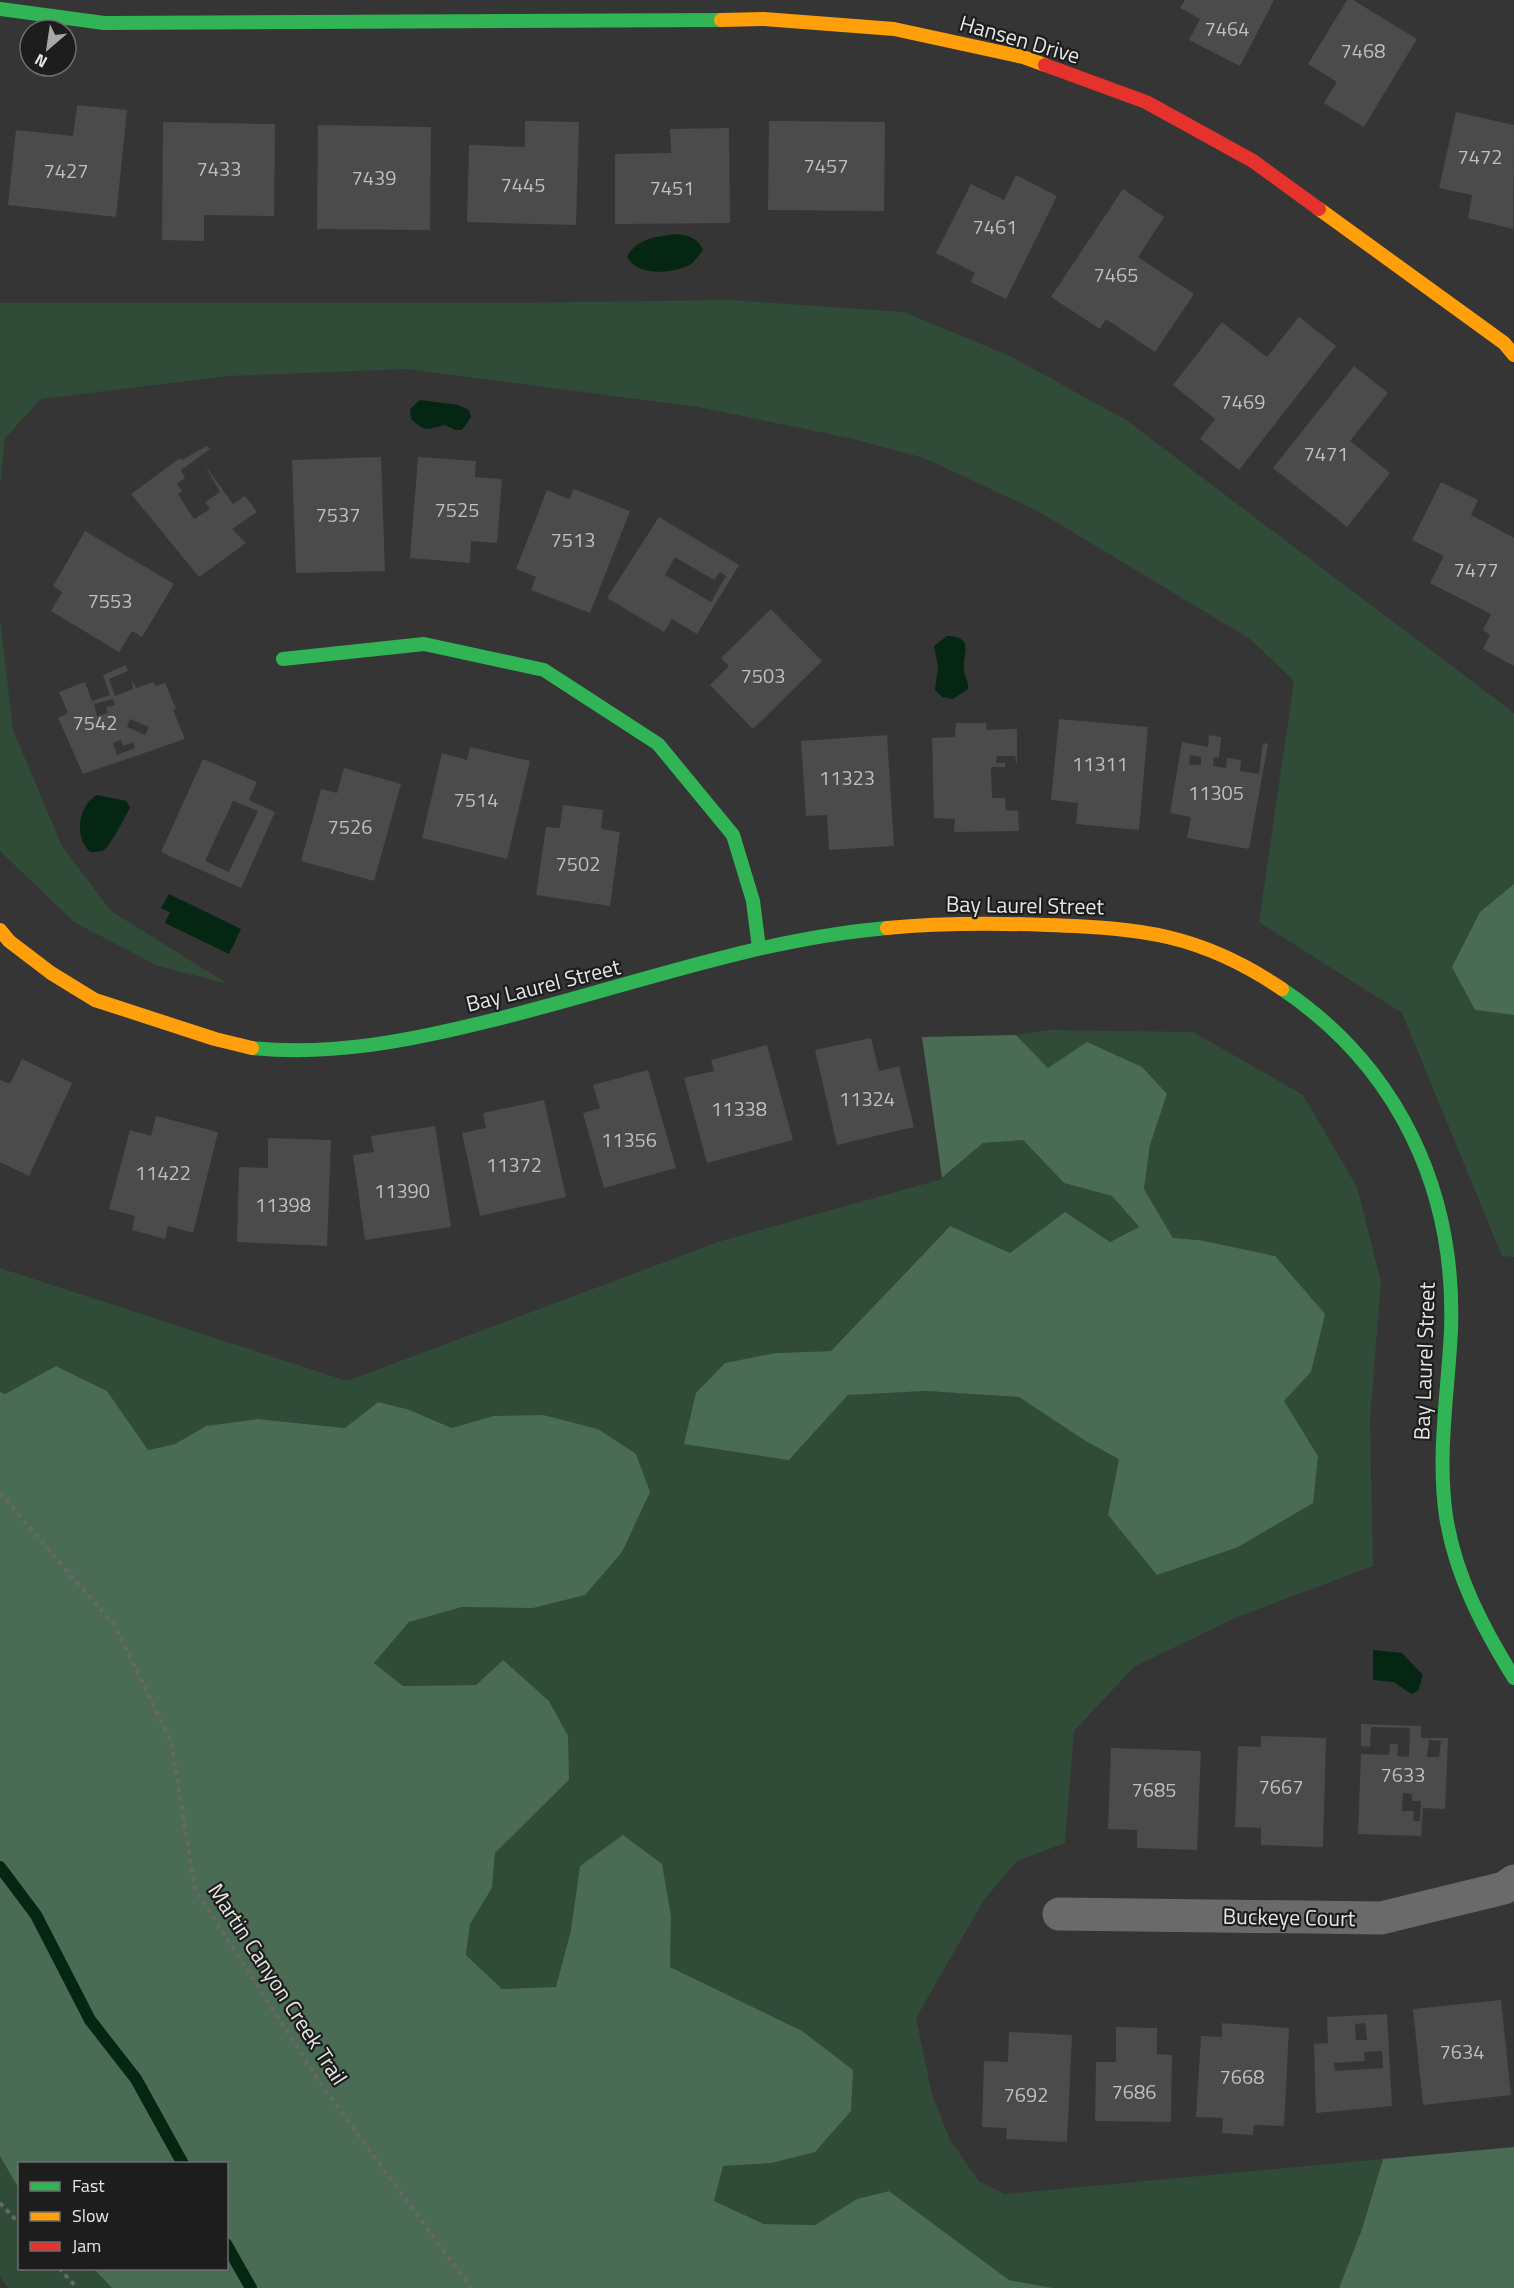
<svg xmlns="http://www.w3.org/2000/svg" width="1514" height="2288" font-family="'Titillium Web',sans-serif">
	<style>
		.green { fill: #314b39 }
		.forest { fill: #4a6b54 }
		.water { fill: #052612 }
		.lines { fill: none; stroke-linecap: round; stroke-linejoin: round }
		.stream { stroke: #052612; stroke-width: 12 }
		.building { fill: #4a4b4a; fill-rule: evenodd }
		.path { stroke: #666766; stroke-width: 4; stroke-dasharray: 4.5 4.5; stroke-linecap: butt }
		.street { stroke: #696a69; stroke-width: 33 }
		.fast { stroke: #30b455; stroke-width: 14 }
		.slow { stroke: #ff9f0a; stroke-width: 14 }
		.jam { stroke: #e5322d; stroke-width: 14 }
		.labels { text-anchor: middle; stroke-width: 4.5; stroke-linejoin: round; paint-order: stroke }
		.number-label { font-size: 20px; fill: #bebfbe }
		.street-label { font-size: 22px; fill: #e5e6e5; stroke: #1c1d1c }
	</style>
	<rect width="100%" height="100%" fill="#343534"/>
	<!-- green -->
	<g class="green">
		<polygon points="729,300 904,312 1012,357 1126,420 1514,713 1514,884 1480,913 1475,1010 1514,1015 1514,1257 1502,1256 1402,1013 1259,922 1294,681 1250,639 1036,510 924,458 849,438 698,407 406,369 228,376 41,399 5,438 0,486 0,303 505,303"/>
		<polygon points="0,618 13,730 62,846 111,911 228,984 158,966 74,922 0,851"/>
		<polygon points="1050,1030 1193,1032 1303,1095 1357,1187 1381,1282 1370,1419 1373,1566 1237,1617 1134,1667 1074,1731 1065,1843 1017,1861 984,1900 916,2018 932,2094 950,2140 979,2181 1004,2194 1383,2159 1362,2229 1339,2288 1053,2288 1009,2280 889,2191 857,2199 815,2225 764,2224 714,2201 722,2166 771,2163 802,2031 670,1967 671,1916 571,1930 556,1988 502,1989 466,1955 470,1924 492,1888 495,1853 569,1780 503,1660 476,1685 403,1686 374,1663 409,1622 462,1607 533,1608 493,1416 453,1428 407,1409 378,1402 345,1428 257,1419 206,1426 175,1444 148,1450 107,1391 56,1366 5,1394 0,1392 0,1268 347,1381 721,1241 942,1179 983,1143 1023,1140 1064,1183 1112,1196 1139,1227 1110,1242 1065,1212 1010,1253 949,1226 831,1351 776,1353 789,1460 848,1395 926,1391 1019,1397 1087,1442 1120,1459 1108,1515 1318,1456 1284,1401 1311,1372 1275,1256 1199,1240 1173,1238 1144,1189 1150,1145 1167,1094 1048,1068 1016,1035"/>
		<polygon points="0,2156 19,2189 20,2268 94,2269 112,2288 8,2288 0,2277"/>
	</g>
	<!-- forest -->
	<g class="forest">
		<polygon points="1514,884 1514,1015 1475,1010 1452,967 1480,912"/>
		<polygon points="1016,1035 1048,1068 1087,1042 1142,1067 1167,1094 1150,1145 1144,1189 1173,1238 1199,1240 1275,1256 1325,1314 1311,1372 1284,1401 1318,1456 1313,1503 1238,1547 1157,1575 1108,1515 1119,1459 1087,1442 1019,1397 926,1391 848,1395 789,1460 684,1444 696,1393 725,1363 776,1353 831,1351 950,1226 1010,1253 1065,1212 1110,1242 1139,1227 1112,1196 1064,1183 1023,1140 983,1143 942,1178 922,1037"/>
		<polygon points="56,1366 107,1391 148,1450 175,1444 206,1426 257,1419 345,1428 378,1402 407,1409 452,1428 493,1416 543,1415 598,1429 636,1454 650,1492 622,1552 585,1595 533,1608 462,1607 409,1622 374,1663 403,1686 476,1685 503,1660 549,1701 568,1736 569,1780 495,1853 492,1888 470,1924 466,1955 502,1989 556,1987 571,1930 580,1866 623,1835 662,1864 671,1916 670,1967 802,2031 853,2070 851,2111 815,2152 771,2163 723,2166 714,2201 764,2224 815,2225 857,2199 889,2191 1009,2280 1053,2288 112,2288 94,2269 226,2268 226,2164 20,2164 19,2189 0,2156 0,1392 5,1394"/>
		<polygon points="1514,2147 1514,2288 1339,2288 1362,2229 1383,2159"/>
	</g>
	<!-- water -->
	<g class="water">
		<path d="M676,234C689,236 697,237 703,250C700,254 695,261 691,264C673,274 638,277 627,257C637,238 656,237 676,234Z"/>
		<path d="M420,400L458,405L469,410L471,417L462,430H455L445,425C428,429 426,433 411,419L410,409Z"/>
		<path d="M947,636C976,637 962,654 964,671C965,678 969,681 968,689L953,699L942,697L935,690L938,666L934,646Z"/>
		<path d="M97,795L126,801L130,807C128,813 109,847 104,850C100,852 95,852 90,852C73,836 79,805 97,795Z"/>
		<polygon points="169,894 241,929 229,954 165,923 170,912 161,908"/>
		<polygon points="1373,1650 1402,1653 1423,1675 1418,1691 1411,1694 1394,1682 1373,1680"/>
	</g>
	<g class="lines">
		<!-- stream -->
		<g class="stream">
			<polyline points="0,1867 36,1915 90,2020 136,2079 183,2164"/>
			<polyline points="226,2244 251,2288"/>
		</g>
	</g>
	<!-- building -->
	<g class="building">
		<polygon points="1185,0 1274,0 1240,66 1189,40 1200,19 1180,8"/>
		<polygon points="1347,0 1353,0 1417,39 1364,127 1324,103 1337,82 1308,64"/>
		<polygon points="77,105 127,110 116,217 8,205 16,130 73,136"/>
		<polygon points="1456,112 1514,125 1513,229 1468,218 1472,195 1439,188"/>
		<polygon points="525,121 579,122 576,225 467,222 469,145 525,147"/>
		<polygon points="769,121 885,122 884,211 768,210"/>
		<polygon points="163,122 275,124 274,216 204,215 204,241 162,240"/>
		<polygon points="318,125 431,127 430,230 317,229"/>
		<polygon points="729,128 730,223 615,224 615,154 671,153 670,129"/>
		<polygon points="1016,175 1057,196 1006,299 971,282 975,273 936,253 971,184 1004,200"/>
		<polygon points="1123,189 1164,217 1138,257 1194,294 1155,352 1106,319 1100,329 1051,297"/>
		<polygon points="1299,317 1336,346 1239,470 1200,439 1215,419 1173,385 1222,322 1267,357"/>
		<polygon points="1354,366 1388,393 1350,441 1390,473 1347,527 1273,468"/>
		<polygon points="207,446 210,449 181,470 185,478 177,484 182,491 178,494 194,519 210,509 205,502 220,492 204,464 233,504 245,496 257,512 232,529 246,543 199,577 131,494 180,458 182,460"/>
		<polygon points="381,457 385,571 296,573 292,460"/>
		<polygon points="418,457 476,461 475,477 502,479 497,543 471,541 470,563 410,558"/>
		<polygon points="1441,482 1478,500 1471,515 1514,538 1514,666 1483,649 1490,635 1483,630 1491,614 1430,583 1444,556 1412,540"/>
		<polygon points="574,489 630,511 590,613 531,590 536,577 516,569 547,490 569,499"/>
		<path d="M659,517L739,565L697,634L672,619L664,632L607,598ZM675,557L714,580L720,572L726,576L711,602L665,575Z"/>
		<polygon points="85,531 174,584 142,637 132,631 119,652 51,611 62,592 53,586"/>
		<polygon points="771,609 822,661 753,729 710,685 729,666 721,658"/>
		<path d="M126,665L128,671L109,679L115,696L133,689L132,680L136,688L153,682L155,686L165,683L176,709L173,710L185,739L83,774L58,718L68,713L59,692L85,682L92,701L110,695L103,675ZM113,699L115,705L106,707L108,713L97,716L94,704ZM130,719L149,727L145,735L127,727ZM121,740L123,746L133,742L135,748L117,755L113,743Z"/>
		<polygon points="1059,719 1148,727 1139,830 1076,824 1078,803 1051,800"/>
		<polygon points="956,723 986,723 986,730 1017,729 1017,765 1015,756 997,756 996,763 1005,763 1005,767 991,767 992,798 1005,798 1006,810 1018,811 1019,831 954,832 955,819 934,818 932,738 955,737"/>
		<polygon points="887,735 894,846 829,850 827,815 806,816 801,741"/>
		<path d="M1209,735L1221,737L1219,758L1214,757L1213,766L1226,768L1227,758L1241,760L1240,771L1259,774L1263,743L1268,744L1249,849L1187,838L1191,817L1170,813L1182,742L1208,747ZM1190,755L1201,757V765H1189Z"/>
		<polygon points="470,747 530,761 507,859 422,838 442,753 467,760"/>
		<path d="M203,759L257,782L249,800L275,812L241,888L161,852ZM233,801L258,811L229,872L205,861Z"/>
		<polygon points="344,768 401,784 374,881 301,861 321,789 337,793"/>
		<polygon points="563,805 603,810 601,829 620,832 610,906 536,895 546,827 560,828"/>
		<polygon points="871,1038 879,1071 899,1066 914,1127 837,1145 815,1050"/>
		<polygon points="767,1045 793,1140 707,1163 684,1078 714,1071 711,1060"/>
		<polygon points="22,1059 72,1083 29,1176 0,1162 0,1080 10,1084"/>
		<polygon points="648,1070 676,1168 604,1188 583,1113 600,1108 593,1085"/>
		<polygon points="544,1100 566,1197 480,1216 462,1133 486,1128 483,1113"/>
		<polygon points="156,1116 218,1132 193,1233 168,1226 165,1239 132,1230 135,1216 109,1209 130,1130 151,1136"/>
		<polygon points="435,1126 451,1227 365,1240 353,1155 374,1152 371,1136"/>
		<polygon points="268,1138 331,1140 327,1246 237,1242 239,1167 268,1168"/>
		<path d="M1361,1724L1421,1726V1738H1448L1445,1809L1423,1808L1421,1836L1358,1834L1361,1754L1389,1755L1390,1744H1398L1397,1756L1409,1757L1410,1728L1371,1727L1370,1747L1361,1746ZM1429,1740L1441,1741L1439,1757H1427ZM1403,1793L1412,1794V1801H1421L1420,1821H1413L1414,1811H1402Z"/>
		<polygon points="1261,1736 1326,1738 1323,1847 1261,1845 1261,1828 1235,1827 1238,1746 1261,1747"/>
		<polygon points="1111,1748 1201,1751 1197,1850 1137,1848 1137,1830 1108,1829"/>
		<polygon points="1501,2000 1511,2095 1423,2105 1413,2009"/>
		<path d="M1387,2014L1392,2106L1316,2113L1314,2044L1328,2043L1327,2017ZM1365,2023L1367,2040H1356L1355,2024ZM1382,2051L1383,2068L1335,2071L1334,2063L1365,2061L1364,2052Z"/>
		<polygon points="1222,2023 1289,2028 1284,2126 1254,2125 1253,2135 1222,2133 1223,2118 1196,2117 1201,2036 1222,2037"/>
		<polygon points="1116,2027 1157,2028 1157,2054 1172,2055 1171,2122 1095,2121 1096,2062 1116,2062"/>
		<polygon points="1009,2032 1072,2035 1067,2142 1006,2139 1007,2128 982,2127 984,2061 1008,2062"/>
	</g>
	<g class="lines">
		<!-- path -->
		<g class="path">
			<polyline points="0,1493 114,1625 171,1741 195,1889 323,2087 471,2288"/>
			<polyline points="0,2203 20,2224"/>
			<polyline points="59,2268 77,2288"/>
		</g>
		<!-- street -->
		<polyline class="street" points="1059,1914 1381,1918 1504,1888 1514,1881"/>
		<!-- fast -->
		<g class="fast">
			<polyline points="0,9 104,23 721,20"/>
			<polyline points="283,659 424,644 544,670 658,744 733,835 753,901 759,948"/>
			<path d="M1282,989C1398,1067 1456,1190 1451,1330C1448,1393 1437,1454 1446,1516C1455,1575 1483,1628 1514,1678"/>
			<path d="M252,1048C331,1056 408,1041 485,1022C619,990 749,940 887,928"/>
		</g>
		<!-- slow -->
		<g class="slow">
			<polyline points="721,20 764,19 894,29 1023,57 1045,65"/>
			<polyline points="1319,209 1504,343 1514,355"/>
			<path d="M887,928C940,923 994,923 1047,925C1141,928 1201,934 1282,989"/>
			<polyline points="0,930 9,941 51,973 95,1000 215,1039 252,1048"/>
		</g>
		<!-- jam -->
		<polyline class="jam" points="1045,65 1146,102 1253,161 1319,209"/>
	</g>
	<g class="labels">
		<!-- number labels -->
		<g class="number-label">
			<text x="1227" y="36">7464</text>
			<text x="1363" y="58">7468</text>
			<text x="1480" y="164">7472</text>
			<text x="826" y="173">7457</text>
			<text x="219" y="176">7433</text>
			<text x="66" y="178">7427</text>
			<text x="374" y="185">7439</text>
			<text x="523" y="192">7445</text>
			<text x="672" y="195">7451</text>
			<text x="995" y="234">7461</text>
			<text x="1116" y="282">7465</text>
			<text x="1243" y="409">7469</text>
			<text x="1326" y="461">7471</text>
			<text x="457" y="517">7525</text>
			<text x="338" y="522">7537</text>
			<text x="573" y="547">7513</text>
			<text x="1476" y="577">7477</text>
			<text x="110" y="608">7553</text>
			<text x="763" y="683">7503</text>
			<text x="95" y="730">7542</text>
			<text x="1100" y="771">11311</text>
			<text x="847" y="785">11323</text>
			<text x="1216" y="800">11305</text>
			<text x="476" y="807">7514</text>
			<text x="350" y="834">7526</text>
			<text x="578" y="871">7502</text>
			<text x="867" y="1106">11324</text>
			<text x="739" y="1116">11338</text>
			<text x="629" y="1147">11356</text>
			<text x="514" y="1172">11372</text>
			<text x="163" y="1180">11422</text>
			<text x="402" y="1198">11390</text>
			<text x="283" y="1212">11398</text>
			<text x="1403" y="1782">7633</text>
			<text x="1281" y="1794">7667</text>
			<text x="1154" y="1797">7685</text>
			<text x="1462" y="2059">7634</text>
			<text x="1242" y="2084">7668</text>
			<text x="1134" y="2099">7686</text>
			<text x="1026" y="2102">7692</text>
		</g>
		<!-- street labels -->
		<g class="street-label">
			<text transform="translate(1020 39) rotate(16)" y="8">Hansen Drive</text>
			<text transform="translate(1025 905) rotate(1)" y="8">Bay Laurel Street</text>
			<text transform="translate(543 985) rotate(-14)" y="8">Bay Laurel Street</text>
			<text transform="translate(1424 1361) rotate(-88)" y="8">Bay Laurel Street</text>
			<text transform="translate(1289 1917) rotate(1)" y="8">Buckeye Court</text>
			<text transform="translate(278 1984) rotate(57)" y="8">Martin Canyon Creek Trail</text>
		</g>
	</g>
	<!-- legend -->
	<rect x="18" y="2162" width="210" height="108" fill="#1c1d1c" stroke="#6c6d6c" stroke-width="1.5"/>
	<rect x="30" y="2182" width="30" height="9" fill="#30b455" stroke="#6c6d6c" stroke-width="1.5"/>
	<text x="72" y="2192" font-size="18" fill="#e5e6e5">Fast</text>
	<rect x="30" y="2212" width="30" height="9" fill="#ff9f0a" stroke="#6c6d6c" stroke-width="1.5"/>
	<text x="72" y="2222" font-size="18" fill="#e5e6e5">Slow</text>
	<rect x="30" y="2242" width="30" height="9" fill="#e5322d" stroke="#6c6d6c" stroke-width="1.5"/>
	<text x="72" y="2252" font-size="18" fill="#e5e6e5">Jam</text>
	<!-- north arrow -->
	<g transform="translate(48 48) rotate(209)"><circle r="28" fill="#1c1d1c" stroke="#6c6d6c" stroke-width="1.5"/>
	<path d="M0-4.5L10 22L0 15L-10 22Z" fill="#a7a8a7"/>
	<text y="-9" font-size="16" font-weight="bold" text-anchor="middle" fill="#e5e6e5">N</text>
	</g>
</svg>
